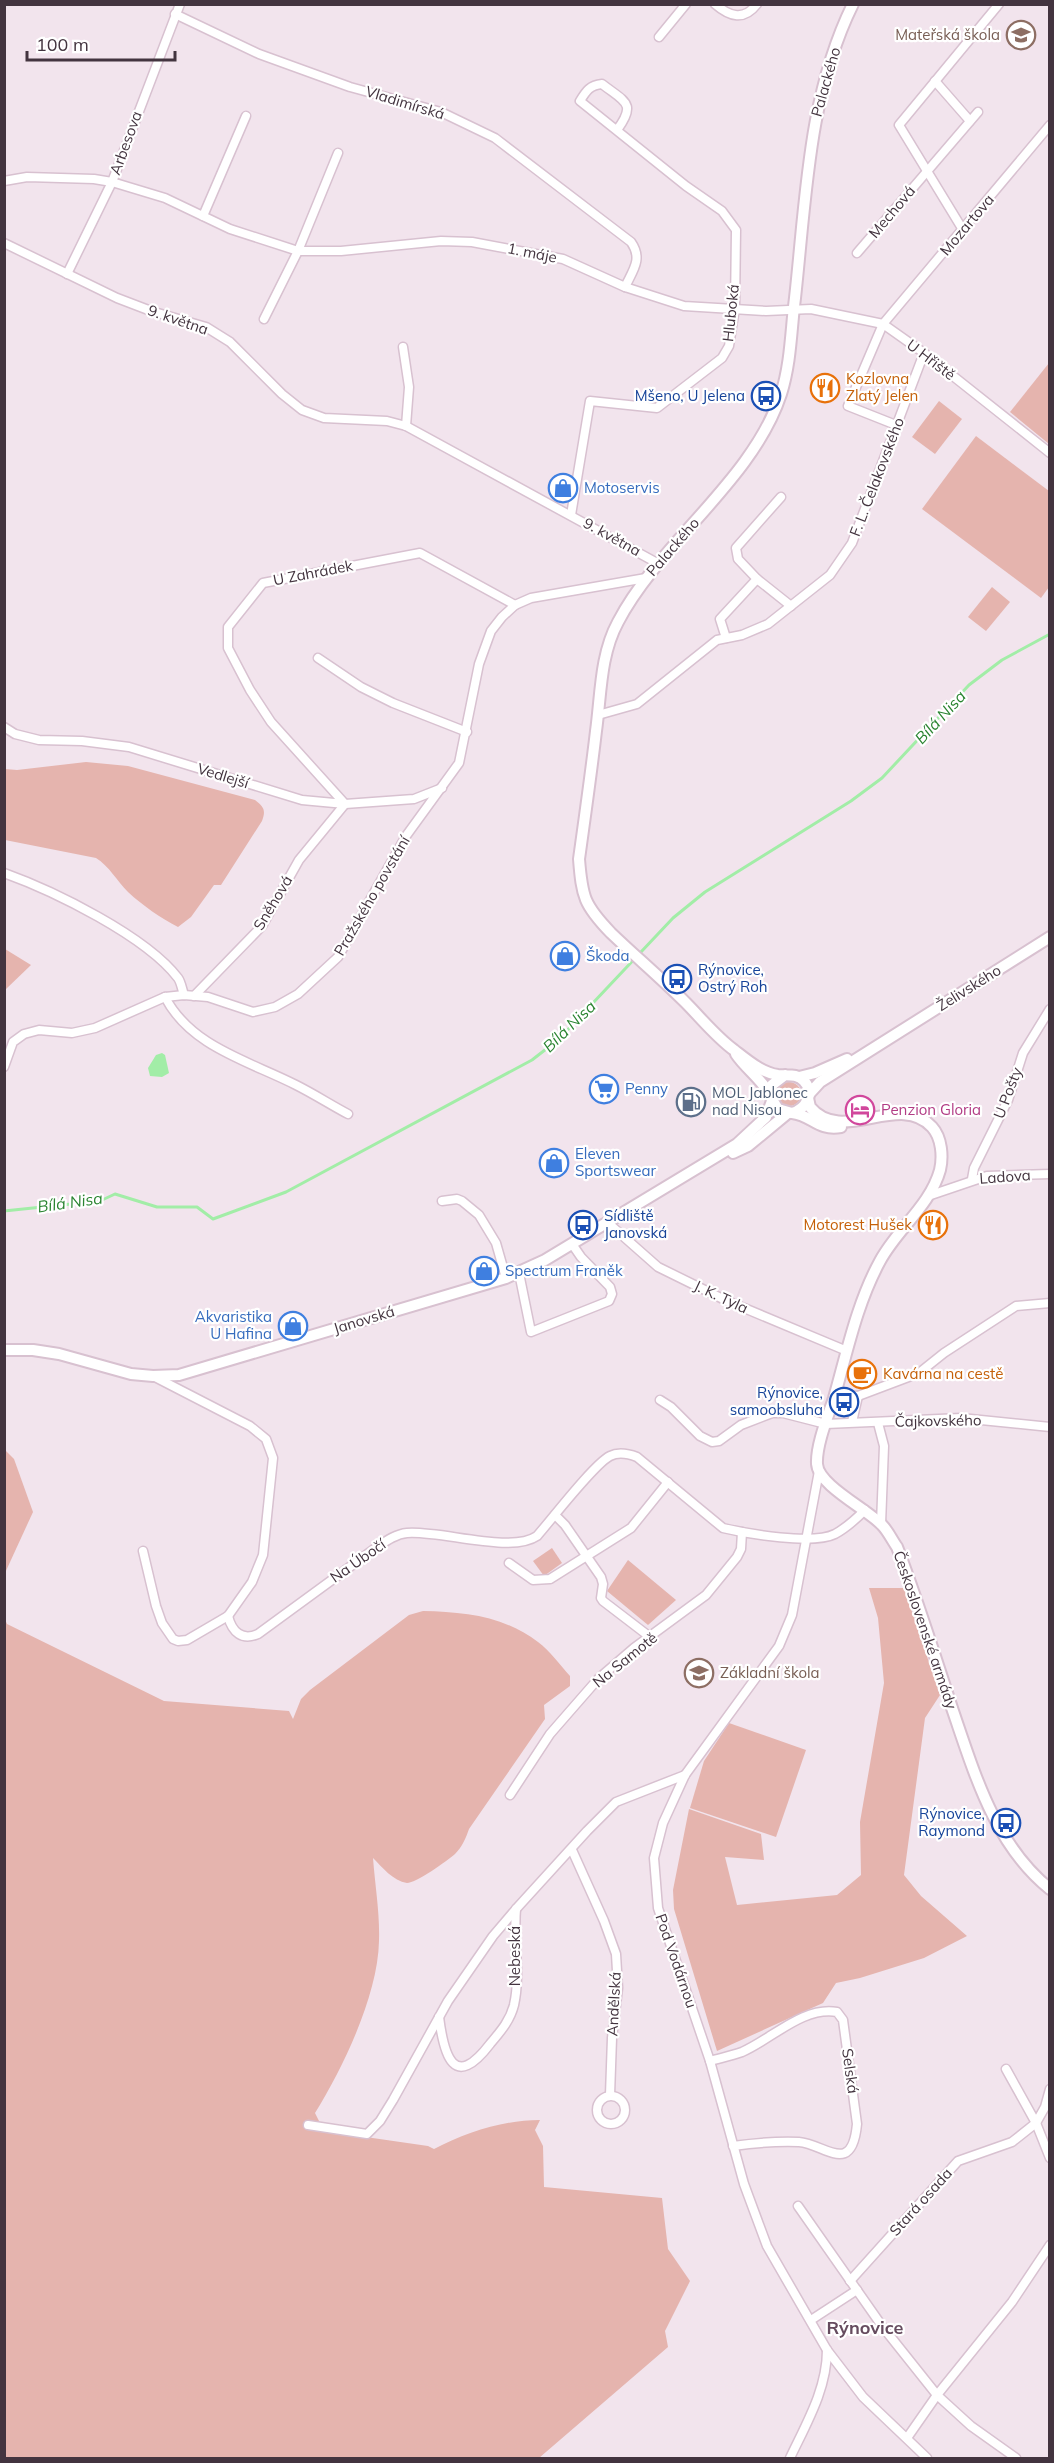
<svg xmlns="http://www.w3.org/2000/svg" width="1054" height="2463" font-family="Mulish,sans-serif">
	<style>
		.green { fill: #e5b4ae }
		.water { fill: #a2eda7 }
		.lines { fill: none; stroke-linecap: round; stroke-linejoin: round }
		.stream { stroke: #a2eda7; stroke-width: 3 }
		.minor-casing { stroke: #d8c1d0; stroke-width: 11 }
		.tertiary-casing { stroke: #d8c1d0; stroke-width: 14 }
		.minor { stroke: #fff; stroke-width: 8 }
		.tertiary { stroke: #fff; stroke-width: 10 }
		.labels { text-anchor: middle; stroke-width: 4.5; stroke-linejoin: round; paint-order: stroke }
		.education-label { font-size: 15px; fill: #785e54; stroke: #fff; text-anchor: end }
		.street-label { font-size: 15px; fill: #43343f; stroke: #fff }
		.food-label { font-size: 15px; fill: #c56008; stroke: #fff; text-anchor: start }
		.transit-label { font-size: 15px; fill: #164399; stroke: #fff; text-anchor: end }
		.shop-label { font-size: 15px; fill: #366cbe; stroke: #fff; text-anchor: start }
		.service-label { font-size: 15px; fill: #4e5e75; stroke: #fff; text-anchor: start }
		.hotel-label { font-size: 15px; fill: #b23c85; stroke: #fff; text-anchor: start }
		.water-label { font-size: 16px; font-style: italic; fill: #2a8431; stroke: #fff }
		.quarter-label { font-size: 18px; font-weight: bold; fill: #664c5f; stroke: #fff }
	</style>
	<rect width="100%" height="100%" fill="#f2e4ed"/>
	<!-- green -->
	<g class="green">
		<polygon points="1049,363 1049,444 1010,412"/>
		<polygon points="939,401 962,419 935,454 912,437"/>
		<polygon points="976,436 1049,491 1049,587 1041,598 922,509"/>
		<polygon points="992,587 1010,602 986,631 968,617"/>
		<path d="M86,762L128,766L255,800C264,807 266,810 262,821L221,885H214L191,917L178,927C161,918 143,906 128,892C117,881 109,866 96,858L5,840V769L17,770Z"/>
		<polygon points="5,949 31,965 5,990"/>
		<circle cx="789" cy="1094" r="12"/>
		<polygon points="5,1450 14,1459 33,1512 5,1573"/>
		<polygon points="552,1548 562,1563 544,1576 533,1561"/>
		<polygon points="628,1560 676,1600 648,1625 607,1591"/>
		<polygon points="869,1588 904,1588 940,1695 925,1718 904,1875 921,1896 967,1936 924,1958 860,1978 836,1983 823,2003 717,2051 674,1909 673,1890 689,1809 761,1834 764,1860 725,1857 737,1905 837,1895 861,1875 860,1822 884,1683 878,1618"/>
		<path d="M423,1611C465,1612 504,1616 538,1642C550,1651 560,1665 570,1676V1686L544,1705L545,1719L469,1829C466,1838 462,1847 455,1854C447,1861 416,1883 407,1883C393,1881 382,1867 373,1858C375,1885 380,1914 379,1941C378,1995 343,2068 315,2113L324,2131L428,2146L434,2149C467,2132 503,2120 540,2120L535,2130L543,2146L544,2187L662,2198L668,2249L690,2281L665,2331L668,2347L539,2458H5L4,1617L7,1624L164,1701L289,1711L293,1719L301,1699L310,1690L409,1615Z"/>
		<polygon points="729,1723 806,1750 776,1837 690,1808 704,1761"/>
	</g>
	<!-- water -->
	<polygon class="water" points="162,1053 165,1055 169,1073 162,1077 150,1076 148,1068 156,1055"/>
	<g class="lines">
		<!-- stream -->
		<polyline class="stream" points="4,1211 100,1201 115,1194 157,1207 197,1207 213,1219 286,1192 532,1060 559,1039 673,918 705,892 851,801 882,778 969,685 1002,660 1050,634"/>
		<!-- minor casing -->
		<g class="minor-casing">
			<g id="minor">
				<path d="M715,4C730,17 744,21 757,4"/>
				<path d="M175,14L259,54L350,87L441,112L495,138L631,242C643,259 633,270 625,287"/>
				<polyline points="659,37 686,4"/>
				<polyline points="935,81 970,121"/>
				<polyline points="4,181 27,177 94,179 112,182 165,198 230,229 298,251 341,251 441,241 472,242 563,259 625,287 684,306 766,311 811,309 883,324 924,353 1050,453"/>
				<polyline points="203,216 246,116"/>
				<polyline points="963,230 899,125 999,4"/>
				<polyline points="4,243 117,298 151,311 206,327 230,342 282,394 302,410 324,418 387,421 406,426 659,564"/>
				<polyline points="857,253 978,112"/>
				<polyline points="67,274 112,182 180,4"/>
				<polyline points="264,319 298,251 338,153"/>
				<polyline points="403,347 409,387 406,426"/>
				<polyline points="896,425 848,406 883,324 1050,125"/>
				<path d="M571,515L590,401L657,408L722,358L729,346L735,308L736,230L722,211L686,186L580,101C586,91 590,85 602,84C625,102 637,103 617,130"/>
				<polyline points="757,579 738,559 736,548 781,497"/>
				<polyline points="726,638 720,619 757,579 791,606"/>
				<polyline points="318,658 361,687 393,703 467,732"/>
				<polyline points="598,715 637,704 717,640 742,635 768,624 830,575 852,543 924,353"/>
				<polyline points="4,727 15,734 39,740 82,741 129,747 302,800 345,804 414,799 442,788"/>
				<path d="M4,873C54,891 146,936 178,978C181,982 182,989 184,995"/>
				<polyline points="194,996 262,926 299,860 345,804 271,722 250,690 228,648 228,627 263,583 420,553 515,605"/>
				<path d="M165,997C191,1047 249,1061 296,1085C314,1094 331,1105 348,1114"/>
				<polyline points="4,1067 13,1042 24,1034 39,1030 72,1033 95,1028 165,997 184,995 208,997 253,1012 275,1007 298,994 338,957 406,836 459,763 479,664 491,631 502,617 515,605 531,598 646,578"/>
				<polyline points="972,1179 974,1168 1008,1100 1023,1053 1050,1009"/>
				<polyline points="928,1196 987,1176 1050,1174"/>
				<polyline points="442,1201 457,1199 462,1201 479,1215 496,1243 506,1278"/>
				<polyline points="607,1222 658,1267 725,1300 847,1351"/>
				<polyline points="519,1273 531,1332 609,1301 612,1294 610,1287 581,1257 572,1244"/>
				<polyline points="835,1394 858,1396 919,1373 944,1353 1016,1306 1050,1303"/>
				<polyline points="660,1400 671,1407 700,1436 712,1442 719,1441 741,1425 772,1413 783,1413 826,1424 961,1418 1050,1427"/>
				<polyline points="852,1422 858,1396"/>
				<polyline points="878,1423 884,1446 881,1524"/>
				<polyline points="819,1471 792,1615 779,1646 685,1775 663,1823 654,1858 658,1908 710,2061 744,2184 767,2246 827,2350 863,2397 927,2458"/>
				<polyline points="555,1515 565,1525 601,1577 603,1584 601,1598 603,1601 650,1637"/>
				<polyline points="143,1551 156,1606 162,1623 173,1639 178,1641 187,1640 228,1616 252,1582 263,1555 273,1458 266,1439 250,1426 153,1376"/>
				<polyline points="509,1563 533,1580 550,1579 631,1528 668,1482"/>
				<path d="M228,1616C232,1632 242,1641 258,1634L377,1547C386,1541 396,1534 407,1533C440,1530 511,1554 537,1536C552,1519 594,1464 610,1456C618,1452 629,1454 637,1457L723,1528C748,1534 813,1545 835,1534C846,1528 856,1519 865,1510"/>
				<polyline points="510,1795 550,1734 598,1679 634,1648 706,1595 737,1557 741,1549 742,1532"/>
				<polyline points="572,1850 604,1921 616,1954 618,1988 612,2038 610,2095"/>
				<path d="M439,2017C444,2056 454,2091 490,2044C500,2032 510,2021 514,2005C521,1974 513,1941 516,1909"/>
				<path d="M710,2061C720,2058 731,2056 742,2052C772,2039 803,2006 837,2012L843,2020L857,2124C852,2177 825,2144 799,2142C778,2141 755,2143 733,2146"/>
				<polyline points="1006,2069 1036,2123 1050,2158"/>
				<circle cx="611" cy="2110" r="14"/>
				<polyline points="308,2125 367,2134 380,2121 393,2100 448,2001 493,1936 516,1909 587,1831 616,1802 685,1775"/>
				<polyline points="798,2206 882,2326 937,2395 971,2426 1016,2458"/>
				<polyline points="850,2281 958,2161 1012,2142 1036,2123 1045,2107 1050,2089"/>
				<polyline points="811,2320 857,2290"/>
				<polyline points="907,2438 937,2395 1012,2302 1050,2245"/>
				<path d="M790,2458C806,2424 827,2389 827,2350"/>
			</g>
		</g>
		<!-- tertiary casing -->
		<g class="tertiary-casing">
			<g id="tertiary">
				<path d="M736,1054C745,1068 765,1082 770,1096"/>
				<path d="M785,1075L772,1085L770,1096L778,1109L792,1113C806,1109 815,1093 804,1081C796,1073 788,1076 778,1075C762,1073 747,1060 734,1050C716,1037 701,1018 685,1002C661,978 635,956 611,933C584,905 582,897 579,859C585,816 591,774 596,731C601,695 600,655 618,622C660,542 753,480 781,394C791,363 791,329 795,298C806,199 808,95 853,4"/>
				<polyline points="799,1077 815,1073 847,1059"/>
				<polyline points="809,1094 820,1082 1050,937"/>
				<path d="M808,1098L810,1107C842,1146 899,1091 932,1127C942,1138 943,1157 940,1170C930,1206 897,1229 880,1261C857,1303 847,1352 834,1398C828,1416 816,1445 817,1464C818,1485 867,1509 882,1525C888,1531 892,1540 897,1547C918,1601 935,1657 953,1711C975,1775 995,1845 1050,1889"/>
				<path d="M792,1113C812,1115 817,1131 841,1127"/>
				<polyline points="733,1153 748,1146 788,1113"/>
				<polyline points="4,1350 33,1350 59,1354 131,1374 153,1376 179,1375 506,1278 545,1260 737,1144 766,1117 772,1101"/>
			</g>
		</g>
		<!-- minor -->
		<use href="#minor" class="minor"/>
		<!-- tertiary -->
		<use href="#tertiary" class="tertiary"/>
	</g>
	<!-- icons -->
	<defs>
		<g id="school-ring" transform="scale(1.5)"><circle r="9.5" fill="#fff" stroke="#8d6e63" stroke-width="1.5"/><path d="M0-5L7-2L0 1L-7-2ZM-4 1L0 2.5L4 1V4Q0 6-4 4Z" fill="#8d6e63"/></g>
		<g id="restaurant-ring" transform="scale(1.5)"><circle r="9.5" fill="#fff" stroke="#e8710a" stroke-width="1.5"/><path d="M-5-6h1v4h1v-4h1v4h1v-4h1v5L-1.5 .5V6h-2V.5L-5-1ZM5-6V6H3V1.5H1.5Q1.5-4 5-6Z" fill="#e8710a"/></g>
		<g id="bus-ring" transform="scale(1.5)"><circle r="9.5" fill="#fff" stroke="#1a4fb4" stroke-width="1.5"/><path d="M-5-6H5V4H4V6H2V4H-2V6H-4V4H-5ZM-3.5-4V0h7V-4ZM-3.5 1.2v1.5H-2V1.2ZM2 1.2v1.5H3.5V1.2Z" fill="#1a4fb4"/></g>
		<g id="shop-ring" transform="scale(1.5)"><circle r="9.5" fill="#fff" stroke="#3f7fe0" stroke-width="1.5"/><path d="M-5-2.5h2.3a2.7 3.5 0 0 1 5.4 0H5L5.5 6h-11ZM-1.5-2.5h3a1.5 2.3 0 0 0-3 0Z" fill="#3f7fe0"/></g>
		<g id="supermarket-ring" transform="scale(1.5)"><circle r="9.5" fill="#fff" stroke="#3f7fe0" stroke-width="1.5"/><path d="M-6-5.5h2.5l.6 2H6L4.5 2H-2.5L-4.4-4H-6ZM-1.5 3.2a1.3 1.3 0 1 0 .1 0ZM3 3.2a1.3 1.3 0 1 0 .1 0Z" fill="#3f7fe0"/></g>
		<g id="fuel-ring" transform="scale(1.5)"><circle r="9.5" fill="#fff" stroke="#5c6f8a" stroke-width="1.5"/><path d="M-5.5-6h7V0h2V4h1.3V-2.5L3-4.5l.8-.8L6-3V5H2.5V1h-1V6h-7ZM-4.2-4.7v3.2H.2V-4.7Z" fill="#5c6f8a"/></g>
		<g id="hotel-ring" transform="scale(1.5)"><circle r="9.5" fill="#fff" stroke="#d1479c" stroke-width="1.5"/><path d="M-6-4.5h1.5V1H6V5H4.5V3h-9V5H-6ZM-4 0a1.8 1.8 0 1 1 3.6 0ZM.5 0V-2.5h3Q6-2.5 6 0Z" fill="#d1479c"/></g>
		<g id="cafe-ring" transform="scale(1.5)"><circle r="9.5" fill="#fff" stroke="#e8710a" stroke-width="1.5"/><path d="M-5.5-4.5H6V0H3Q3 3.5 0 3.5H-2.5Q-5.5 3.5-5.5 0ZM3-3.2v2h1.7v-2ZM-6 4.5H4V6H-6Z" fill="#e8710a"/></g>
	</defs>
	<g fill-rule="evenodd">
		<use href="#school-ring" x="1021" y="35"/>
		<use href="#restaurant-ring" x="825" y="388"/>
		<use href="#bus-ring" x="766" y="396"/>
		<use href="#shop-ring" x="563" y="488"/>
		<use href="#shop-ring" x="565" y="956"/>
		<use href="#bus-ring" x="677" y="979"/>
		<use href="#supermarket-ring" x="604" y="1089"/>
		<use href="#fuel-ring" x="691" y="1102"/>
		<use href="#hotel-ring" x="860" y="1110"/>
		<use href="#shop-ring" x="554" y="1163"/>
		<use href="#bus-ring" x="583" y="1225"/>
		<use href="#restaurant-ring" x="933" y="1225"/>
		<use href="#shop-ring" x="484" y="1271"/>
		<use href="#shop-ring" x="293" y="1326"/>
		<use href="#cafe-ring" x="862" y="1374"/>
		<use href="#bus-ring" x="844" y="1402"/>
		<use href="#school-ring" x="699" y="1673"/>
		<use href="#bus-ring" x="1006" y="1823"/>
	</g>
	<g class="labels">
		<!-- education labels -->
		<g class="education-label">
			<text x="1000" y="40">Mateřská škola</text>
			<text x="720" y="1678" text-anchor="start">Základní škola</text>
		</g>
		<!-- street labels -->
		<g class="street-label">
			<text transform="translate(826 82) rotate(-74)" y="5">Palackého</text>
			<text transform="translate(405 103) rotate(17)" y="5">Vladimírská</text>
			<text transform="translate(126 143) rotate(-70)" y="5">Arbesova</text>
			<text transform="translate(892 212) rotate(-50)" y="5">Mechová</text>
			<text transform="translate(967 225) rotate(-50)" y="5">Mozartova</text>
			<text transform="translate(532 253) rotate(11)" y="5">1. máje</text>
			<text transform="translate(731 313) rotate(-84)" y="5">Hluboká</text>
			<text transform="translate(178 320) rotate(19)" y="5">9. května</text>
			<text transform="translate(931 360) rotate(37)" y="5">U Hřiště</text>
			<text transform="translate(877 477) rotate(-69)" y="5">F. L. Čelakovského</text>
			<text transform="translate(612 537) rotate(29)" y="5">9. května</text>
			<text transform="translate(673 547) rotate(-49)" y="5">Palackého</text>
			<text transform="translate(313 573) rotate(-11)" y="5">U Zahrádek</text>
			<text transform="translate(223 776) rotate(17)" y="5">Vedlejší</text>
			<text transform="translate(372 896) rotate(-60)" y="5">Pražského povstání</text>
			<text transform="translate(273 903) rotate(-59)" y="5">Sněhová</text>
			<text transform="translate(969 988) rotate(-32)" y="5">Želivského</text>
			<text transform="translate(1008 1093) rotate(-69)" y="5">U Pošty</text>
			<text transform="translate(1005 1177) rotate(-4)" y="5">Ladova</text>
			<text transform="translate(721 1297) rotate(25)" y="5">J. K. Tyla</text>
			<text transform="translate(364 1320) rotate(-17)" y="5">Janovská</text>
			<text transform="translate(938 1421) rotate(-1)" y="5">Čajkovského</text>
			<text transform="translate(358 1561) rotate(-35)" y="5">Na Úbočí</text>
			<text transform="translate(925 1630) rotate(71)" y="5">Československé armády</text>
			<text transform="translate(625 1660) rotate(-39)" y="5">Na Samotě</text>
			<text transform="translate(515 1956) rotate(-90)" y="5">Nebeská</text>
			<text transform="translate(676 1961) rotate(71)" y="5">Pod Vodárnou</text>
			<text transform="translate(614 2004) rotate(-87)" y="5">Andělská</text>
			<text transform="translate(850 2071) rotate(82)" y="5">Selská</text>
			<text transform="translate(921 2202) rotate(-48)" y="5">Stará osada</text>
		</g>
		<!-- food labels -->
		<g class="food-label">
			<text x="846" y="384">Kozlovna<tspan x="846" dy="17">Zlatý Jelen</tspan></text>
			<text x="912" y="1230" text-anchor="end">Motorest Hušek</text>
			<text x="883" y="1379">Kavárna na cestě</text>
		</g>
		<!-- transit labels -->
		<g class="transit-label">
			<text x="745" y="401">Mšeno, U Jelena</text>
			<text x="698" y="975" text-anchor="start">Rýnovice,<tspan x="698" dy="17">Ostrý Roh</tspan></text>
			<text x="604" y="1221" text-anchor="start">Sídliště<tspan x="604" dy="17">Janovská</tspan></text>
			<text x="823" y="1398">Rýnovice,<tspan x="823" dy="17">samoobsluha</tspan></text>
			<text x="985" y="1819">Rýnovice,<tspan x="985" dy="17">Raymond</tspan></text>
		</g>
		<!-- shop labels -->
		<g class="shop-label">
			<text x="584" y="493">Motoservis</text>
			<text x="586" y="961">Škoda</text>
			<text x="625" y="1094">Penny</text>
			<text x="575" y="1159">Eleven<tspan x="575" dy="17">Sportswear</tspan></text>
			<text x="505" y="1276">Spectrum Franěk</text>
			<text x="272" y="1322" text-anchor="end">Akvaristika<tspan x="272" dy="17">U Hafina</tspan></text>
		</g>
		<!-- service labels -->
		<g class="service-label">
			<text x="712" y="1098">MOL Jablonec<tspan x="712" dy="17">nad Nisou</tspan></text>
		</g>
		<!-- hotel labels -->
		<g class="hotel-label">
			<text x="881" y="1115">Penzion Gloria</text>
		</g>
		<!-- water labels -->
		<g class="water-label">
			<text transform="translate(940 717) rotate(-47)" y="6">Bílá Nisa</text>
			<text transform="translate(569 1026) rotate(-44)" y="6">Bílá Nisa</text>
			<text transform="translate(70 1202) rotate(-8)" y="6">Bílá Nisa</text>
		</g>
		<!-- quarter labels -->
		<g class="quarter-label">
			<text x="865" y="2334">Rýnovice</text>
		</g>
	</g>
	<!-- border -->
	<rect width="1054" height="2463" fill="none" stroke="#43343f" stroke-width="12"/>
	<!-- scale -->
	<path d="M27 51v9h148v-9" fill="none" stroke="#43343f" stroke-width="3"/>
	<text x="36" y="51" font-size="18" fill="#43343f" stroke="#ffffff" stroke-width="4.5" paint-order="stroke">100 m</text>
</svg>
